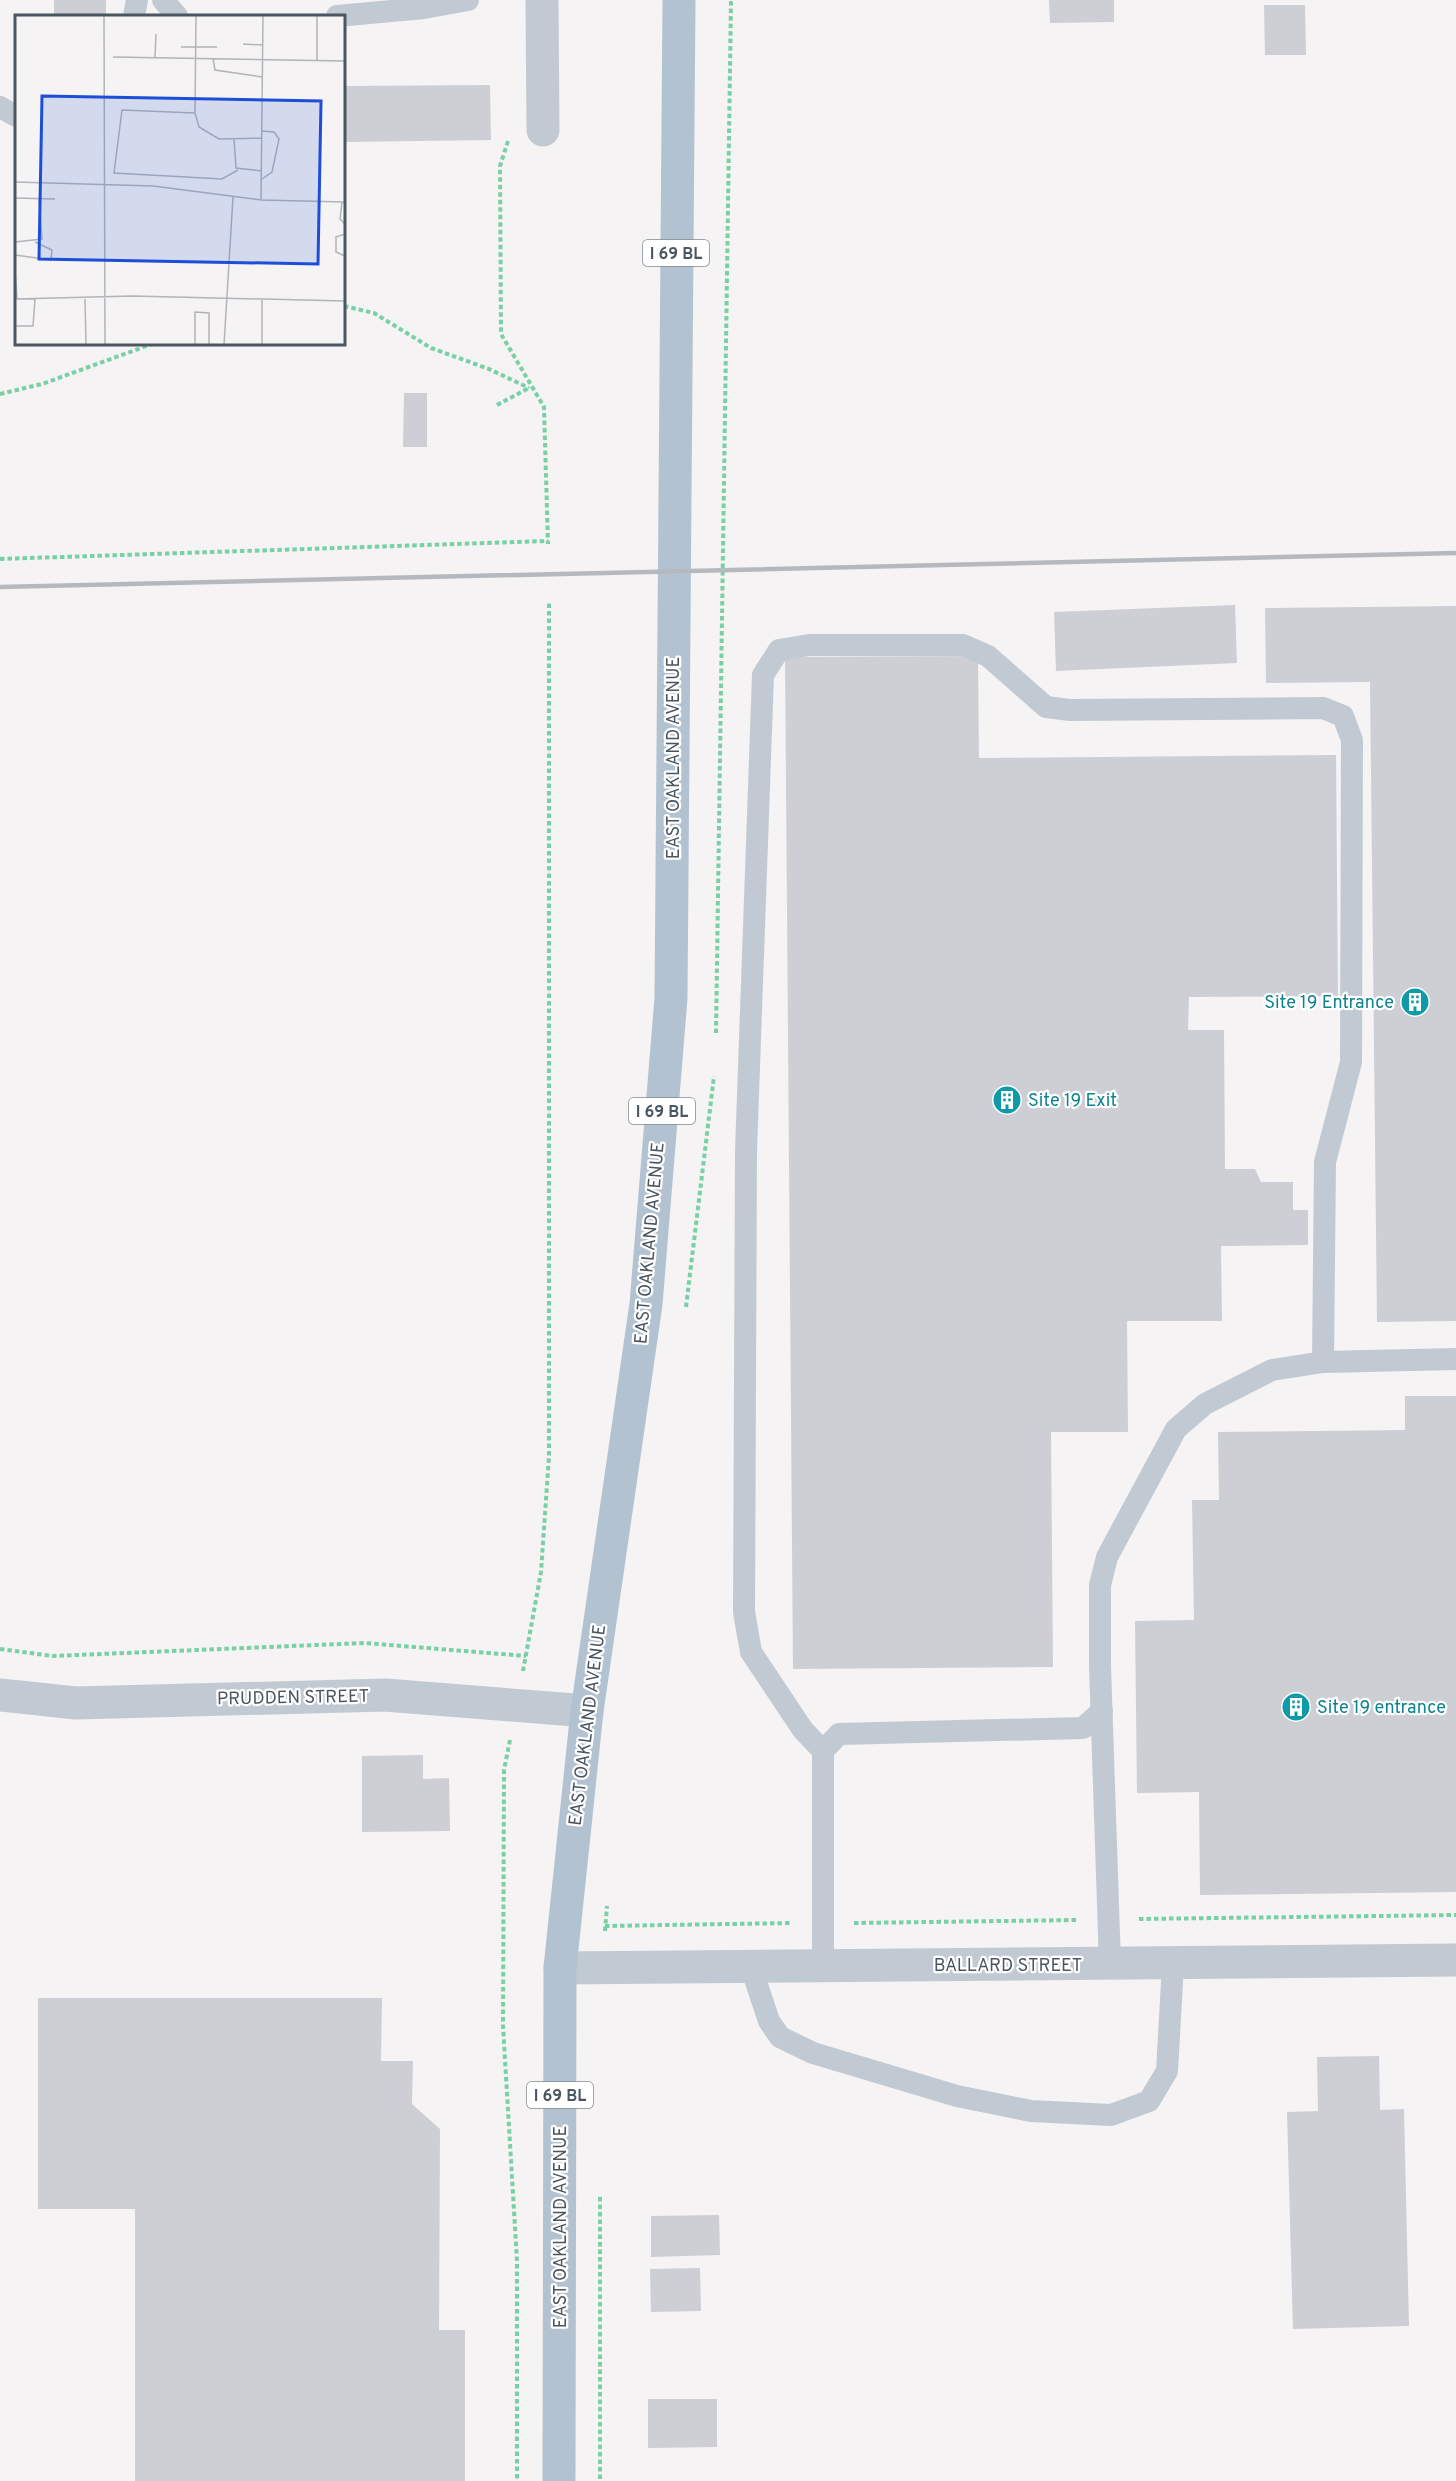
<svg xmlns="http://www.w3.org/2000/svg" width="1456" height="2481" font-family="Overpass,sans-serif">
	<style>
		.building { fill: #cdcfd5 }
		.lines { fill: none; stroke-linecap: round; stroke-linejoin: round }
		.path { stroke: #7ad0a6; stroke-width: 4; stroke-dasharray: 4.5 3; stroke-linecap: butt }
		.lane { stroke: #c1cad2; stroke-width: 22 }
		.street { stroke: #c1cad2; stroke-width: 33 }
		.primary { stroke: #b3c2d1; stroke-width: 33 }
		.rail { stroke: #b5b8bd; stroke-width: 4.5 }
		.labels { text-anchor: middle; stroke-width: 4.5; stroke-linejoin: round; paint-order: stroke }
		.shield { fill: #fff; stroke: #808990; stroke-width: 1.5 }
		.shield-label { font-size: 16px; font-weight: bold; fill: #4a5661 }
		.street-label { font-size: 18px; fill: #4a5661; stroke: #fff }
		.culture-label { font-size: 18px; fill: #0d838f; stroke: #fff; text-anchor: start }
		.inset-road { fill: none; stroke: #b1b4b9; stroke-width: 1.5 }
		.view { fill: #1d4ed8; fill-opacity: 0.15; stroke: #1d4ed8; stroke-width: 3 }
		.inset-edge { fill: none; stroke: #4a5661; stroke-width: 3 }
	</style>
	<rect width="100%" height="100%" fill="#f5f3f3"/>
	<!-- building -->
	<g class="building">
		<rect x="54" y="0" width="52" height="16"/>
		<polygon points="1049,0 1114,0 1114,22 1050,23"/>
		<polygon points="1264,5 1305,5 1306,55 1265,55"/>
		<polygon points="490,85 491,140 344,142 344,86"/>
		<polygon points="404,393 427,393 427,447 403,447"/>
		<polygon points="1235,605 1237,663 1056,671 1054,612"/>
		<polygon points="1456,606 1456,1321 1377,1322 1370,682 1266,683 1265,608"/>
		<polygon points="978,656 979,758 1336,755 1338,996 1189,997 1188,1030 1224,1030 1225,1169 1255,1169 1261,1182 1293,1182 1293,1210 1308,1210 1308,1245 1221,1246 1222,1321 1127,1321 1128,1432 1051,1432 1053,1667 793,1669 785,657"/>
		<polygon points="1405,1396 1456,1396 1456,1892 1200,1895 1199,1792 1137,1793 1135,1621 1194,1620 1192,1500 1219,1500 1218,1432 1405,1430"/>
		<polygon points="423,1755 423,1779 449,1778 450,1831 362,1832 362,1756"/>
		<polygon points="38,1998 382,1998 381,2061 413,2061 412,2104 440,2129 439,2330 465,2330 465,2481 135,2481 135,2209 38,2209"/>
		<polygon points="1379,2056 1380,2110 1404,2109 1409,2326 1293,2329 1287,2112 1318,2111 1317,2057"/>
		<polygon points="719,2215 720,2255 651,2257 651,2216"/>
		<polygon points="700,2268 701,2311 651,2312 650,2269"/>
		<polygon points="648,2399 717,2399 717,2447 648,2448"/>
	</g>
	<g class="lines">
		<!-- path -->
		<g class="path">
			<polyline points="508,141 500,166 501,334 544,407 548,544"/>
			<polyline points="344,306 374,313 431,348 489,369 529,388"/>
			<polyline points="0,394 42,384 152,344"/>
			<polyline points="497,405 529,388"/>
			<polyline points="0,559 548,541"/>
			<polyline points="716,1033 731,0"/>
			<polyline points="686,1307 714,1076"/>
			<polyline points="0,1649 53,1656 365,1643 526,1656"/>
			<polyline points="523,1671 541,1572 549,1456 549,603"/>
			<polyline points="510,1740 504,1770 503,2026 517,2261 517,2481"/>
			<polyline points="1139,1919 1456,1915"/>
			<polyline points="854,1923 1077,1920"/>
			<polyline points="605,1926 792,1923"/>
			<polyline points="605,1931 607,1906"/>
			<polyline points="600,2197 600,2481"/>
		</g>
		<!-- lane -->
		<g class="lane">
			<polyline points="163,0 177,16"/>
			<polyline points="134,16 137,0"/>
			<polyline points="337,16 424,8 468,0"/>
			<polyline points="0,107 16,116"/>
			<polyline points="823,1751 803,1730 751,1652 744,1612 746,1151 763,675 779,650 809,645 963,645 988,656 1046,707 1070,710 1323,708 1343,716 1352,740 1351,1062 1325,1162 1323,1362"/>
			<polyline points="1110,1964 1100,1666 1100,1585 1107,1557 1176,1429 1205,1404 1272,1370 1323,1362 1456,1359"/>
			<polyline points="823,1966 823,1751 839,1734 1083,1728 1102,1711"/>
			<polyline points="751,1967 769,2021 780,2037 813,2053 957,2096 1031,2111 1111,2115 1149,2101 1167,2071 1173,1964"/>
		</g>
		<!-- street -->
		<g class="street">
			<polyline points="542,0 543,130"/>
			<polyline points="0,1695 76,1703 385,1695 587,1711"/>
			<polyline points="560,1968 1456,1960"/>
		</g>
		<!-- primary -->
		<polyline class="primary" points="559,2481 560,1968 587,1711 646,1304 671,998 679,0"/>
		<!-- rail -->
		<polyline class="rail" points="0,587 1456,553"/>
	</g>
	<!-- icons -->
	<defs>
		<g id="building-disc" transform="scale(1.5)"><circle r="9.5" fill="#0f9aa8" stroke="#fff"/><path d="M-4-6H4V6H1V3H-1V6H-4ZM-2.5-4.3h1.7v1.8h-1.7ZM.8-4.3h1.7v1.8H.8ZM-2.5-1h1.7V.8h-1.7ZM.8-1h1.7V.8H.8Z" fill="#fff"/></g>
	</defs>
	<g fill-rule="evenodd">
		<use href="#building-disc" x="1415" y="1002"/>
		<use href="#building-disc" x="1007" y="1100"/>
		<use href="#building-disc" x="1296" y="1707"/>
	</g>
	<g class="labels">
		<!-- shield labels -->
		<g class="shield">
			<rect x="643" y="240" width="66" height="26" rx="4.5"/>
			<rect x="629" y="1098" width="66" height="26" rx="4.5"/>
			<rect x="527" y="2082" width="66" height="26" rx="4.5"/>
		</g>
		<g class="shield-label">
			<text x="676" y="259">I 69 BL</text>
			<text x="662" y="1117">I 69 BL</text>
			<text x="560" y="2101">I 69 BL</text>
		</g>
		<!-- street labels -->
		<g class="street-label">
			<text transform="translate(673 758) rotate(-90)" y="6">EAST OAKLAND AVENUE</text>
			<text transform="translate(649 1243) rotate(-85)" y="6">EAST OAKLAND AVENUE</text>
			<text transform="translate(293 1697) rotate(-1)" y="6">PRUDDEN STREET</text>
			<text transform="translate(587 1725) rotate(-83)" y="6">EAST OAKLAND AVENUE</text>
			<text x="1008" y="1971">BALLARD STREET</text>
			<text transform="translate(560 2227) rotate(-90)" y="6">EAST OAKLAND AVENUE</text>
		</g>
		<!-- culture labels -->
		<g class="culture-label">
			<text x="1394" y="1008" text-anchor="end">Site 19 Entrance</text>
			<text x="1028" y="1106">Site 19 Exit</text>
			<text x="1317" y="1713">Site 19 entrance</text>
		</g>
	</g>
	<!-- overview -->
	<g transform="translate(15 15)">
		<rect width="330" height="330" fill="#f5f3f3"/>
		<path class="inset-road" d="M89,0L90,330M181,0L180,98L184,112L204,124L247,123M228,29L248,30M166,32H202M98,42L330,46M140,42L141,19M198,44L200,55L247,62M302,45V0M330,46V117M180,98L107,95L99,158L207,164L223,155M219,124L221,153L247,156M247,164L257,157L264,124L259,117L247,116M0,167L138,171L246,185L330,187M0,183L40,184M246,185L248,0M327,187L325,204L330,209M330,219L321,222V237L330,241M0,227L27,224L24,184M0,240L36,245L37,235L20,227M0,254L2,284M0,284L118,281L330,286M70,284L71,330M0,311H18L20,284M180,330V297L194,298V330M209,330L218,182M247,330V285"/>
		<path class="view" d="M27,81L306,86L303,249L24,244Z"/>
		<rect width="330" height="330" class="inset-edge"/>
	</g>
</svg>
